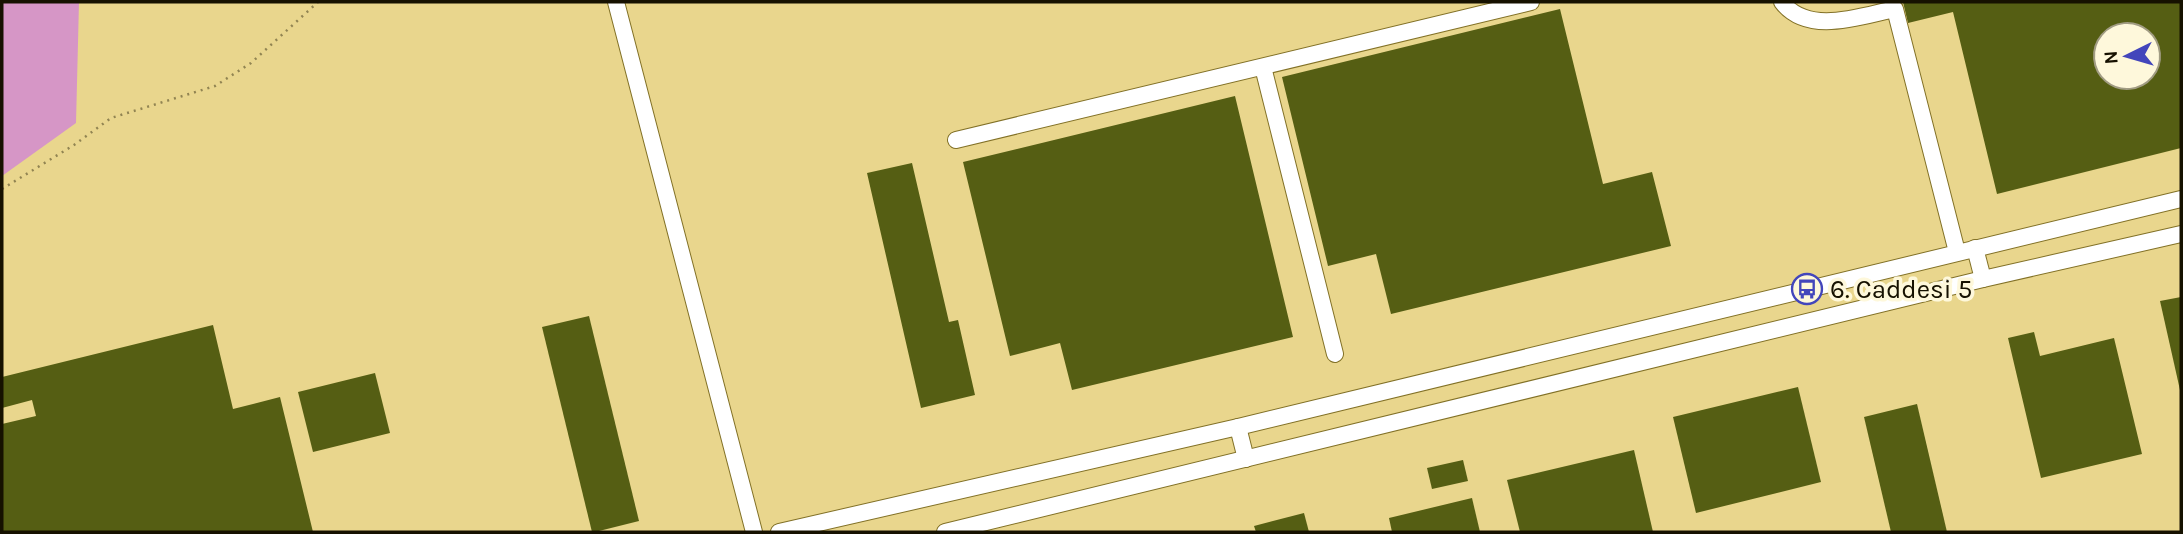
<svg xmlns="http://www.w3.org/2000/svg" width="2183" height="534" font-family="Karla,sans-serif">
	<style>
		.green { fill: #d696c6 }
		.building { fill: #555e13; fill-rule: evenodd }
		.lines { fill: none; stroke-linecap: round; stroke-linejoin: round }
		.minor-casing { stroke: #827127; stroke-width: 18 }
		.path { stroke: #918452; stroke-width: 2.5; stroke-dasharray: 2 5; stroke-linecap: butt }
		.minor { stroke: #fff; stroke-width: 16 }
		.labels { text-anchor: middle; stroke-width: 7; stroke-linejoin: round; paint-order: stroke }
		.poi-label { font-size: 26px; fill: #161100; stroke: #fef8db; text-anchor: start }
	</style>
	<rect width="100%" height="100%" fill="#e9d68d"/>
	<!-- green -->
	<polygon class="green" points="2,2 79,2 76,123 2,176"/>
	<!-- building -->
	<g class="building">
		<path d="M1903,2H2181V148L1997,194L1953,12L1908,23ZM2106,35H2148V77H2106Z"/>
		<polygon points="1560,9 1603,184 1652,172 1671,246 1391,314 1376,254 1328,266 1282,77"/>
		<polygon points="1235,96 1293,337 1072,390 1060,343 1010,356 963,162"/>
		<polygon points="912,163 949,322 958,320 975,395 921,408 867,173"/>
		<polygon points="2181,297 2181,389 2180,390 2160,301"/>
		<polygon points="589,316 639,521 595,532 592,532 542,327"/>
		<polygon points="213,325 233,409 280,397 313,532 2,532 2,424 36,416 32,400 2,408 2,377"/>
		<polygon points="2034,332 2040,356 2114,338 2142,454 2041,478 2008,338"/>
		<polygon points="375,373 390,433 313,452 298,392"/>
		<polygon points="1798,387 1821,482 1696,513 1673,417"/>
		<polygon points="1917,404 1936,485 1947,532 1891,532 1864,417"/>
		<polygon points="1634,450 1653,532 1520,532 1507,480"/>
		<polygon points="1463,460 1468,481 1432,489 1427,468"/>
		<polygon points="1472,498 1480,532 1392,532 1389,518"/>
		<polygon points="1304,513 1309,532 1256,532 1254,526"/>
	</g>
	<g class="lines">
		<!-- minor casing -->
		<g class="minor-casing">
			<g id="minor">
				<polyline points="616,2 754,532"/>
				<path d="M1782,2C1808,36 1861,16 1895,9L1957,252"/>
				<polyline points="1263,67 1335,354"/>
				<polyline points="956,140 1531,2"/>
				<polyline points="1975,248 1983,279"/>
				<polyline points="1238,427 1246,459"/>
				<polyline points="779,532 1238,427 2181,199"/>
				<polyline points="945,532 1983,279 2181,234"/>
			</g>
		</g>
		<!-- path -->
		<polyline class="path" points="2,189 74,145 111,118 215,86 251,63 318,2"/>
		<!-- minor -->
		<use href="#minor" class="minor"/>
	</g>
	<!-- icons -->
	<defs>
		<g id="bus-ring" transform="scale(1.575)"><circle r="9.5" fill="#fef8db" stroke="#4346bb" stroke-width="1.5"/><path d="M-5-6H5V4H4V6H2V4H-2V6H-4V4H-5ZM-3.5-4V0h7V-4ZM-3.5 1.2v1.5H-2V1.2ZM2 1.2v1.5H3.5V1.2Z" fill="#4346bb"/></g>
	</defs>
	<g fill-rule="evenodd">
		<use href="#bus-ring" x="1807" y="289"/>
	</g>
	<g class="labels">
		<!-- poi labels -->
		<g class="poi-label">
			<text x="1830" y="298">6. Caddesi 5</text>
		</g>
	</g>
	<!-- border -->
	<rect width="2183" height="534" fill="none" stroke="#161100" stroke-width="7"/>
	<!-- north arrow -->
	<g transform="translate(2127 56) rotate(265)"><circle r="33" fill="#fef8db" stroke="#a19c83" stroke-width="2"/>
	<path d="M0-5L12 26L0 18L-12 26Z" fill="#4346bb"/>
	<text y="-10" font-size="19" font-weight="bold" text-anchor="middle" fill="#161100">N</text>
	</g>
</svg>
